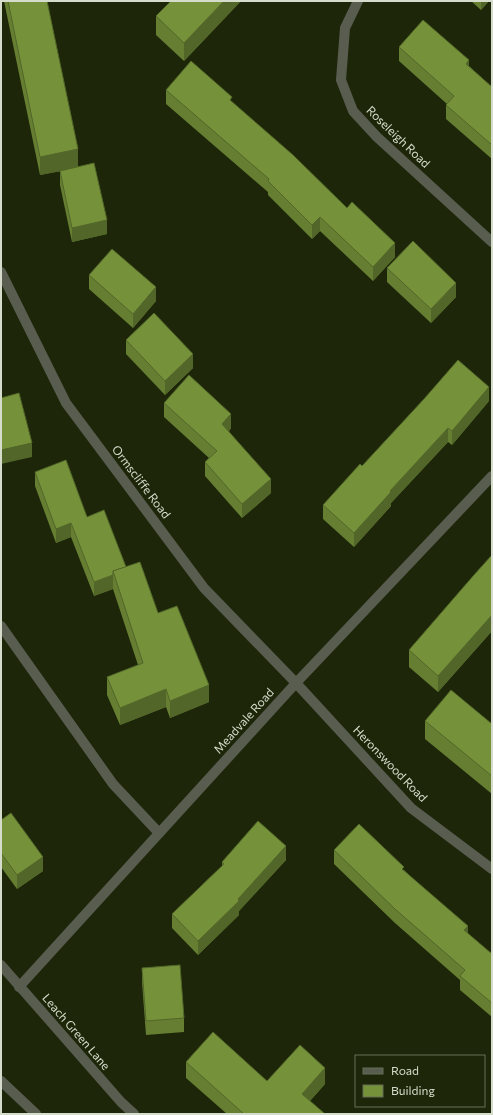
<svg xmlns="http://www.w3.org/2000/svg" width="493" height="1115" font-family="Commissioner,sans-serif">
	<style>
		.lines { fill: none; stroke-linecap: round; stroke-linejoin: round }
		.minor { stroke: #585d50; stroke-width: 10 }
		.wall { fill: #657e32 }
		.shaded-wall { fill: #526629 }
		.building { fill: #75923a; stroke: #526629 }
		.labels { text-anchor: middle; stroke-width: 4; stroke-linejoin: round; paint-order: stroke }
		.street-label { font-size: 12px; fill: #d5dccb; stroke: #1d2609 }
	</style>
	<rect width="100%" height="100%" fill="#1d2609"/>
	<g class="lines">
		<!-- minor -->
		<g class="minor">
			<polyline points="358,1 345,28 341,80 353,111 377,137 492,242"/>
			<polyline points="1,272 66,403 204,588 296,683 411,808 492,869"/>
			<polyline points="1,626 113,784 159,833"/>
			<polyline points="1,965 121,1102 134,1114"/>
			<polyline points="19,987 296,683 492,476"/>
			<polyline points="1,1081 36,1114"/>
		</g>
	</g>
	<!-- wall -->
	<g class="wall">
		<polygon points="4,1 47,1 78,167 107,234 72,242 60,185 60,171 40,175"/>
		<polygon points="171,1 241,1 184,61 156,35 156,16"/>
		<polygon points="471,1 489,1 481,10"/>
		<polygon points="399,47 469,66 492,87 492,159 446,119 446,105 447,104 399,61"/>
		<polygon points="166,90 232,102 395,257 373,281 320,231 312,239 268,195 268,192 166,104"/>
		<polygon points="387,268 456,297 431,323 387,282"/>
		<polygon points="89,275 156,301 133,328 89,289"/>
		<polygon points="126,340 193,368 165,395 126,354"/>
		<polygon points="489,401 452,445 448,442 391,503 391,506 354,547 323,519 323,505 362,466"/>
		<polygon points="164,403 231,428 229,431 271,493 242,518 205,476 205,462 209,458 164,417"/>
		<polygon points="35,472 87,517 126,567 158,613 209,702 170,718 166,707 120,725 107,695 107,677 138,665 113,589 94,596 71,537 56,543 35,486"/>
		<polygon points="492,555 492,631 438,692 409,667 409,650"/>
		<polygon points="425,721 492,724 492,794 425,739"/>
		<polygon points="1,820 43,871 17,889 1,867"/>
		<polygon points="334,850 404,870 468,934 492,954 492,1017 460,990 460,980 395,923 334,864"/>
		<polygon points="286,860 239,911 239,915 198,955 172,928 172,914 222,866 222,862"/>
		<polygon points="142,968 184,1018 184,1032 146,1035 142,982"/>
		<polygon points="186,1062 267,1081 325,1084 310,1101 325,1114 227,1114 186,1078"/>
	</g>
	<!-- shaded-wall -->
	<g class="shaded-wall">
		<polygon points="224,1 241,1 184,61 184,43"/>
		<polygon points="481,1 489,1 481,10"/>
		<polygon points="469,60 469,74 466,64"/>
		<polygon points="78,149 78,168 40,175 40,157"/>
		<polygon points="320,217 320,231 312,239 312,225"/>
		<polygon points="107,220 107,234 72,242 72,228"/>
		<polygon points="395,243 395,257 373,281 373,267"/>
		<polygon points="456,283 456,297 431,323 431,309"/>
		<polygon points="156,287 156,301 133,328 133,314"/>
		<polygon points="193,354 193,368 165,395 165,381"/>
		<polygon points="489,387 489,401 452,445 452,431"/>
		<polygon points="231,414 231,428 222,438 222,424"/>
		<polygon points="448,428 448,442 391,503 391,506 354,547 354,533 390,491"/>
		<polygon points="32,443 32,457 1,464 1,450"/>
		<polygon points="271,479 271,493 242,518 242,504"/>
		<polygon points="71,523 71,537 56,543 56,529"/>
		<polygon points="113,575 113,589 94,596 94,582"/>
		<polygon points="492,615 492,631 438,692 438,676"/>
		<polygon points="209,685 209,702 170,718 170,701"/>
		<polygon points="166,689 166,707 120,725 120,708"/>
		<polygon points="286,846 286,860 239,911 239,915 198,955 198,941 238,899"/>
		<polygon points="43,857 43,871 17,889 17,875"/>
		<polygon points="468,926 468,940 464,930"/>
		<polygon points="325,1068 325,1084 302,1110 302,1094"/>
	</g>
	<!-- building -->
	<g class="building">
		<polygon points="8,1 47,1 78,149 40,157"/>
		<polygon points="171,1 224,1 184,43 156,16"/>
		<polygon points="423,20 469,60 466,64 492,87 492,145 446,105 454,96 399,47"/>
		<polygon points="191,61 232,97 230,100 293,155 347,208 352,202 395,243 373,267 320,217 312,225 268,181 269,179 166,90"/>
		<polygon points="94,163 107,220 72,228 60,171"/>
		<polygon points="413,241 456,283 431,309 387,268"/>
		<polygon points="112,249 156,287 133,314 89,275"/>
		<polygon points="154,313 193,354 165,381 126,340"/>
		<polygon points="458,360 489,387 452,431 448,428 390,491 391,492 354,533 323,505 360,464 362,466 424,399"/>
		<polygon points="189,375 231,414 222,424 271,479 242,504 205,462 217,451 164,403"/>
		<polygon points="19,393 32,443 1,450 1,398"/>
		<polygon points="66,460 87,517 104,510 126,567 113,571 113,575 94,582 71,523 56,529 35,472"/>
		<polygon points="492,555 492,615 438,676 409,650 474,575"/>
		<polygon points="140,562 158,613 177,606 209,685 170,701 166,689 120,708 107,677 143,663 113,571"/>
		<polygon points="451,690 492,724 492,776 425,721"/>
		<polygon points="11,813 43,857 17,875 1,853 1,820"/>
		<polygon points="258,821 286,846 238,899 239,901 198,941 172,914 224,864 222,862"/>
		<polygon points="359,824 404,867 402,869 468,926 464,930 492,954 492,1003 460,976 465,970 395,909 334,850"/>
		<polygon points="180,965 184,1018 146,1021 142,968"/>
		<polygon points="213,1032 267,1081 300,1045 325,1068 302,1094 325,1114 244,1114 186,1062"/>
	</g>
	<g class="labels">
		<!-- street labels -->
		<g class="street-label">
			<text transform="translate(398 137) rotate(44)" y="4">Roseleigh Road</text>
			<text transform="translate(141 482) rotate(53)" y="4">Ormscliffe Road</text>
			<text transform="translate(244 721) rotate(-48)" y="4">Meadvale Road</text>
			<text transform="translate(390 764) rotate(46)" y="4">Heronswood Road</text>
			<text transform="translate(76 1032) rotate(49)" y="4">Leach Green Lane</text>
		</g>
	</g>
	<!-- border -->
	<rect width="493" height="1115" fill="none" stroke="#d5dccb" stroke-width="4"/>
	<!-- legend -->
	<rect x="355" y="1055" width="130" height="52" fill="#1d2609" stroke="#676f57"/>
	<rect x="363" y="1068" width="20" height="6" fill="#585d50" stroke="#676f57"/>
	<text x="391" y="1075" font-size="12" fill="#d5dccb">Road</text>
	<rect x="363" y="1085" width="20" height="12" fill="#75923a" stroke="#676f57"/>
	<text x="391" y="1095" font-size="12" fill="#d5dccb">Building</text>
</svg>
